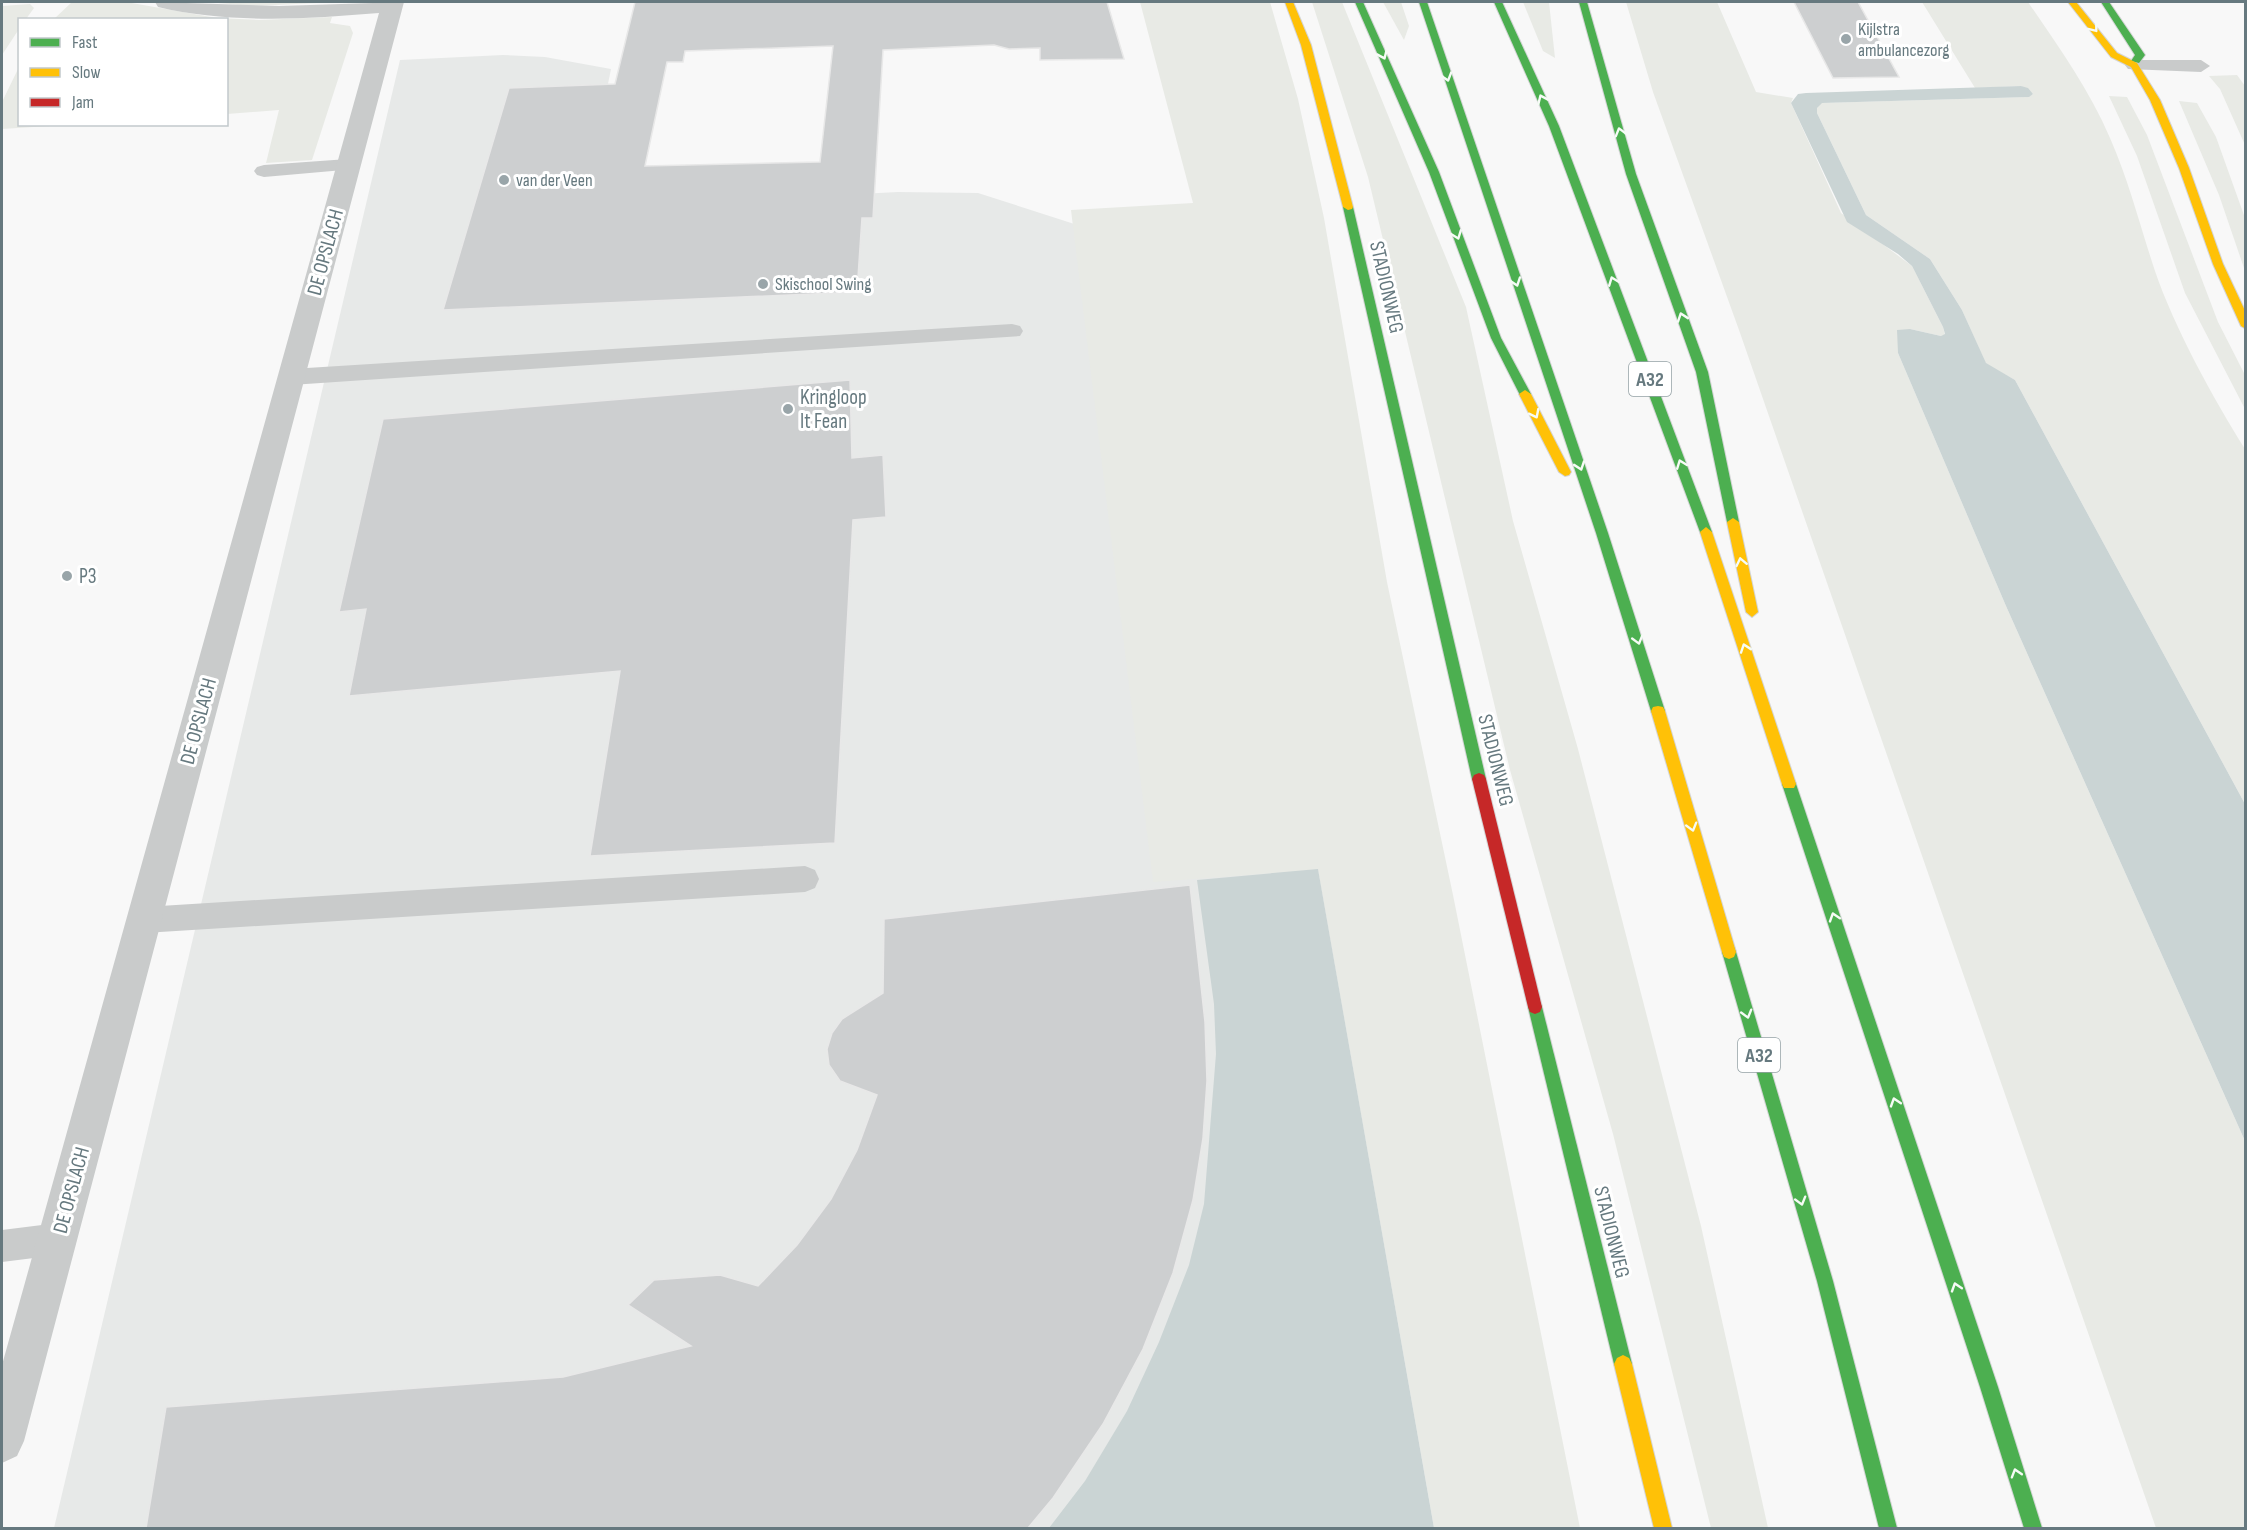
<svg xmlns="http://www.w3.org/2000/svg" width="2247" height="1530" font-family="'Sofia Sans Condensed',sans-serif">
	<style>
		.built { fill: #e7e9e8 }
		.green { fill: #e8eae5 }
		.water { fill: #cad4d4 }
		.building { fill: #cdcfd0; stroke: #e8e8e8; stroke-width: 1.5; fill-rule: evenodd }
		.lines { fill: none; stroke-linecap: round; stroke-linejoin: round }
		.fast-casing { stroke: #d4d5d6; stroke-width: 2 }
		.slow-casing { stroke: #d4d5d6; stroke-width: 2 }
		.jam-casing { stroke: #d4d5d6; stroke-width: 2 }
		.lane { fill: #c9cbcb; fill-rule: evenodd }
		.street { fill: #c9cbcb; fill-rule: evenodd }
		.fast { fill: #4caf50; fill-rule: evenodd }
		.slow { fill: #ffc107; fill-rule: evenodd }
		.jam { fill: #c62828; fill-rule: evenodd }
		.oneway { stroke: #f6fbf6 }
		.poi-dot { fill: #99a5a9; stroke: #fff; stroke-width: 2 }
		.labels { text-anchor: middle; stroke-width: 6; stroke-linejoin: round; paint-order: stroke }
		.far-poi-label { font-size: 18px; fill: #66797f; stroke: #fff; text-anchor: start }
		.shield { fill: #fff; stroke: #94a1a5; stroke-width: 1.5 }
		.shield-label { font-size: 20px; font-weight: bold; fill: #66797f }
		.street-label { font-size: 21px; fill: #66797f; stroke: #fff }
		.poi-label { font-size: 21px; fill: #66797f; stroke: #fff; text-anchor: start }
	</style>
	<rect width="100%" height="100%" fill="#f8f8f8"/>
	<!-- built -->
	<polygon class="built" points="503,55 545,57 611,69 594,153 762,199 898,192 978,193 1121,239 1310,880 1243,1528 54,1528 400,60"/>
	<!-- green -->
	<g class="green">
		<polygon points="72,2 126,2 217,18 259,20 332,17 330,23 350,26 353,33 312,160 266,163 279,110 227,114 226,20 54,19"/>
		<polygon points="207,2 338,2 252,6"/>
		<polygon points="1140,2 1270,2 1298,99 1324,218 1387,582 1453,895 1580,1528 1434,1528 1318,870 1153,882 1071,210 1193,203"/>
		<polygon points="1312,2 1342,2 1466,307 1513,521 1578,749 1701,1226 1768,1528 1711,1528 1613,1134 1510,770 1368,177"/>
		<polygon points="1383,2 1401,2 1409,26 1404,40"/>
		<polygon points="1523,2 1549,2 1555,58 1543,51"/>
		<polygon points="1626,2 1717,2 1756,92 1793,98 1791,103 1841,213 1912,266 1943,327 1945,335 1941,336 1910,329 1898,353 2006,606 2245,1141 2245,1528 2156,1528 1739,330 1653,92"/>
		<path d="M1922,2H2028C2058,46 2089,89 2110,138C2129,181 2140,226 2155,271C2174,327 2213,398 2245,449V804L2015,380L1986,364L1962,310L1930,259L1866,215L1817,113V108L1821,103L2028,97L2033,94L2021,86L1975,88Z"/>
		<polygon points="30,4 34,8 26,19 20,20 19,29 2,55 2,6"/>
		<polygon points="19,67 20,124 65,125 2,129 2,102"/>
		<polygon points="2237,75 2245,86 2245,145 2220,89 2209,76"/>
		<polygon points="2109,96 2127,97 2147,135 2218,322 2245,375 2245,409 2185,293 2137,156"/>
		<polygon points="2179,101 2197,103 2216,137 2245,218 2245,271 2219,195"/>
	</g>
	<!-- water -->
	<g class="water">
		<polygon points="2021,86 2028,88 2033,94 2029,97 1822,103 1817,108 1817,113 1866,215 1930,259 1962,310 1986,363 2015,380 2245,804 2245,1141 2006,606 1898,353 1897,330 1910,329 1941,336 1945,334 1943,327 1912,266 1898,254 1847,222 1791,103 1798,94 1806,93"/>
		<polygon points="1318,869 1434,1528 1049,1528 1085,1481 1127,1411 1159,1342 1189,1265 1204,1204 1216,1054 1214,1004 1197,880"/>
	</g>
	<!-- building -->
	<g class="building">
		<path d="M635,2H1107L1124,59L1040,60V48L1009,49L994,45L883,50L873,218H862L857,292L443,310L509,88L615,84ZM833,46L820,162L645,166L667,62H683L685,51Z"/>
		<polygon points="1794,2 1858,2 1899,77 1833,78"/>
		<polygon points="850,380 852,458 883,455 886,517 853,520 835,843 590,856 620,671 349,696 366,609 339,612 383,419"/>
		<polygon points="1190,885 1205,1022 1207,1081 1203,1138 1193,1200 1173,1273 1143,1349 1103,1424 1053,1498 1028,1528 146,1528 166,1407 563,1377 691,1346 628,1305 654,1280 720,1275 758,1286 797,1245 831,1199 857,1150 877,1095 840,1081 829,1065 827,1049 832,1033 842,1019 883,993 884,919"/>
	</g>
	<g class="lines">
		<!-- fast casing -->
		<g class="fast-casing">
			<g id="fast">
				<polygon points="1355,2 1363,2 1439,172 1501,338 1531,394 1529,397 1521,397 1491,338 1429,172"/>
				<polygon points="1419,2 1427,2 1608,533 1665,711 1663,715 1653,715 1651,711 1596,533"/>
				<polygon points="1494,2 1502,2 1559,126 1712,532 1710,535 1702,535 1700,532 1549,126"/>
				<polygon points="1579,2 1587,2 1636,174 1708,372 1739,522 1733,526 1727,522 1696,372 1626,174"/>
				<polygon points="2101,2 2109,2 2145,55 2139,63 2131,61 2135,55"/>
				<polygon points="1348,204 1353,207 1486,779 1484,783 1474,783 1472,779 1343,207"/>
				<polygon points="1789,778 1794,780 1796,784 1998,1387 2042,1528 2024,1528 1980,1387 1782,784 1784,780"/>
				<polygon points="1729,945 1734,947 1736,952 1833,1281 1897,1528 1879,1528 1817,1281 1722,952 1724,947"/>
				<polygon points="1535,1000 1540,1002 1542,1007 1632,1364 1629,1370 1623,1373 1617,1370 1614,1364 1528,1007 1530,1002"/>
			</g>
		</g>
		<!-- slow casing -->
		<g class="slow-casing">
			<g id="slow">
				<polygon points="1285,2 1293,2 1311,45 1353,207 1352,209 1348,210 1343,207 1301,45"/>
				<polygon points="2068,2 2076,2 2117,53 2137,63 2160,100 2189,168 2223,264 2246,313 2246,329 2241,326 2213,264 2179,168 2150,100 2131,67 2111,57"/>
				<polygon points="1525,390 1531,394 1571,472 1569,475 1565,476 1559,472 1519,394"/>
				<polygon points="1733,518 1739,522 1758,612 1752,617 1746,612 1727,522"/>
				<polygon points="1706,527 1712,532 1796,784 1794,788 1784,788 1782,784 1700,532"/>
				<polygon points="1658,706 1663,707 1665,711 1736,952 1734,957 1729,959 1724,957 1722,952 1651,711 1653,707"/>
				<polygon points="1623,1355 1629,1358 1632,1364 1672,1528 1654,1528 1614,1364 1617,1358"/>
			</g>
		</g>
		<!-- jam casing -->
		<g class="jam-casing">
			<polygon id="jam" points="1479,773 1484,775 1486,779 1542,1007 1540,1012 1535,1014 1530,1012 1528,1007 1472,779 1474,775"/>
		</g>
		<!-- lane -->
		<g class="lane">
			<polygon points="2134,60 2201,60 2210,66 2201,72 2128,69 2125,65 2128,61"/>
			<polygon points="348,159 355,161 358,165 355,169 264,177 257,175 254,171 257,167 264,165"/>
			<polygon points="1012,324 1020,326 1023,331 1020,336 291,385 283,382 280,377 283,372 291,369"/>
			<polygon points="805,866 815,870 819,879 815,888 805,892 144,933 134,929 130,920 134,911 144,907"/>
			<polygon points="58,1223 70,1227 74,1239 70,1251 58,1255 2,1262 2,1230"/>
		</g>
		<!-- street -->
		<path class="street" d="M155,2L279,6L404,2L24,1441L17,1456L2,1463V1365L379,13C306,19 230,24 158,7Z"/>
		<!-- fast -->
		<use href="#fast" class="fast"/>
		<!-- slow -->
		<use href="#slow" class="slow"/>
		<!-- jam -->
		<use href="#jam" class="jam"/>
	</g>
	<!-- one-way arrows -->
	<defs><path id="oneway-chevron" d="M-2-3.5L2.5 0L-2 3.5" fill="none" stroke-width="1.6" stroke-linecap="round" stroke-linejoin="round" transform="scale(1.5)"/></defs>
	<g class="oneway">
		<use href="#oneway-chevron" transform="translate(2094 28) rotate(52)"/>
		<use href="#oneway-chevron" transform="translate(1383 55) rotate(66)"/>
		<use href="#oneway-chevron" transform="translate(1447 77) rotate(73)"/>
		<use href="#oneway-chevron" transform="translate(1542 99) rotate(-114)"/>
		<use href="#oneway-chevron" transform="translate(1620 132) rotate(-106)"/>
		<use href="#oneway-chevron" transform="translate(1457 235) rotate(69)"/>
		<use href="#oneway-chevron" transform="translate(1613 281) rotate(-111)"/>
		<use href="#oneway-chevron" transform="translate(1516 282) rotate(71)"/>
		<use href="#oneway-chevron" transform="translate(1682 317) rotate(-109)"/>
		<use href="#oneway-chevron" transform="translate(1535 414) rotate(63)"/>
		<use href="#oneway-chevron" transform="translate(1681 464) rotate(-111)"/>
		<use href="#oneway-chevron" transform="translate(1580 466) rotate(71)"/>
		<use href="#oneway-chevron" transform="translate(1741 562) rotate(-102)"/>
		<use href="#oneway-chevron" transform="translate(1638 640) rotate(74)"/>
		<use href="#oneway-chevron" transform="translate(1745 648) rotate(-109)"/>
		<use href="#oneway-chevron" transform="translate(1692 827) rotate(74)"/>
		<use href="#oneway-chevron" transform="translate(1834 917) rotate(-108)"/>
		<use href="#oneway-chevron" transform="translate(1747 1014) rotate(74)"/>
		<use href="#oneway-chevron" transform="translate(1895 1102) rotate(-108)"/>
		<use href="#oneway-chevron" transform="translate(1801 1201) rotate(74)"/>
		<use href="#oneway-chevron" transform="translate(1956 1287) rotate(-108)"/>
		<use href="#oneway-chevron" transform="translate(2016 1473) rotate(-107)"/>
	</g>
	<!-- markers -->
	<g class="poi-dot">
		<circle cx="1846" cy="39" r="6"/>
		<circle cx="504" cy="180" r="6"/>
		<circle cx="763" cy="284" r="6"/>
		<circle cx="788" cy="409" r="6"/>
		<circle cx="67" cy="576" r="6"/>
	</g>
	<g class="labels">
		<!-- far-poi labels -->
		<g class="far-poi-label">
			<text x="1858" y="35">Kijlstra<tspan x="1858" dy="21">ambulancezorg</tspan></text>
			<text x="516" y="186">van der Veen</text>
			<text x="775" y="290">Skischool Swing</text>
		</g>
		<!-- shield labels -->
		<g class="shield">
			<rect x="1629" y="362" width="42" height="34" rx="4.5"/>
			<rect x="1738" y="1038" width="42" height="34" rx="4.5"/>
		</g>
		<g class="shield-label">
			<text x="1650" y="386">A32</text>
			<text x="1759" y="1062">A32</text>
		</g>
		<!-- street labels -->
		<g class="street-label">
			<text transform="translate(325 252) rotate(-75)" y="7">DE OPSLACH</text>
			<text transform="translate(1387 287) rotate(77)" y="7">STADIONWEG</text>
			<text transform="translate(198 721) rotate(-75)" y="7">DE OPSLACH</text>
			<text transform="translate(1496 760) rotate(76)" y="7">STADIONWEG</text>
			<text transform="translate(71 1190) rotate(-75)" y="7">DE OPSLACH</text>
			<text transform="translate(1612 1232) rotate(76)" y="7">STADIONWEG</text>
		</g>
		<!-- poi labels -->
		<g class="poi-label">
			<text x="800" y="404">Kringloop<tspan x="800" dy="24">It Fean</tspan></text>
			<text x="79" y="583">P3</text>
		</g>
	</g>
	<!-- border -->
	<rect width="2247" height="1530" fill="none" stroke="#66797f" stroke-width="6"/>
	<!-- legend -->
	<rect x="18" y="18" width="210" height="108" fill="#ffffff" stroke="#c2c9cc" stroke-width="1.5"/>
	<rect x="30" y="38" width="30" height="9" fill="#4caf50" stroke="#c2c9cc" stroke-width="1.5"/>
	<text x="72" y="48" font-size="18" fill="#66797f">Fast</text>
	<rect x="30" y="68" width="30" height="9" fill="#ffc107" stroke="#c2c9cc" stroke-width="1.5"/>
	<text x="72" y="78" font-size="18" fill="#66797f">Slow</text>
	<rect x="30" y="98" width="30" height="9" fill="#c62828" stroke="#c2c9cc" stroke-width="1.5"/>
	<text x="72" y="108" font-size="18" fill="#66797f">Jam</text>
</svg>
